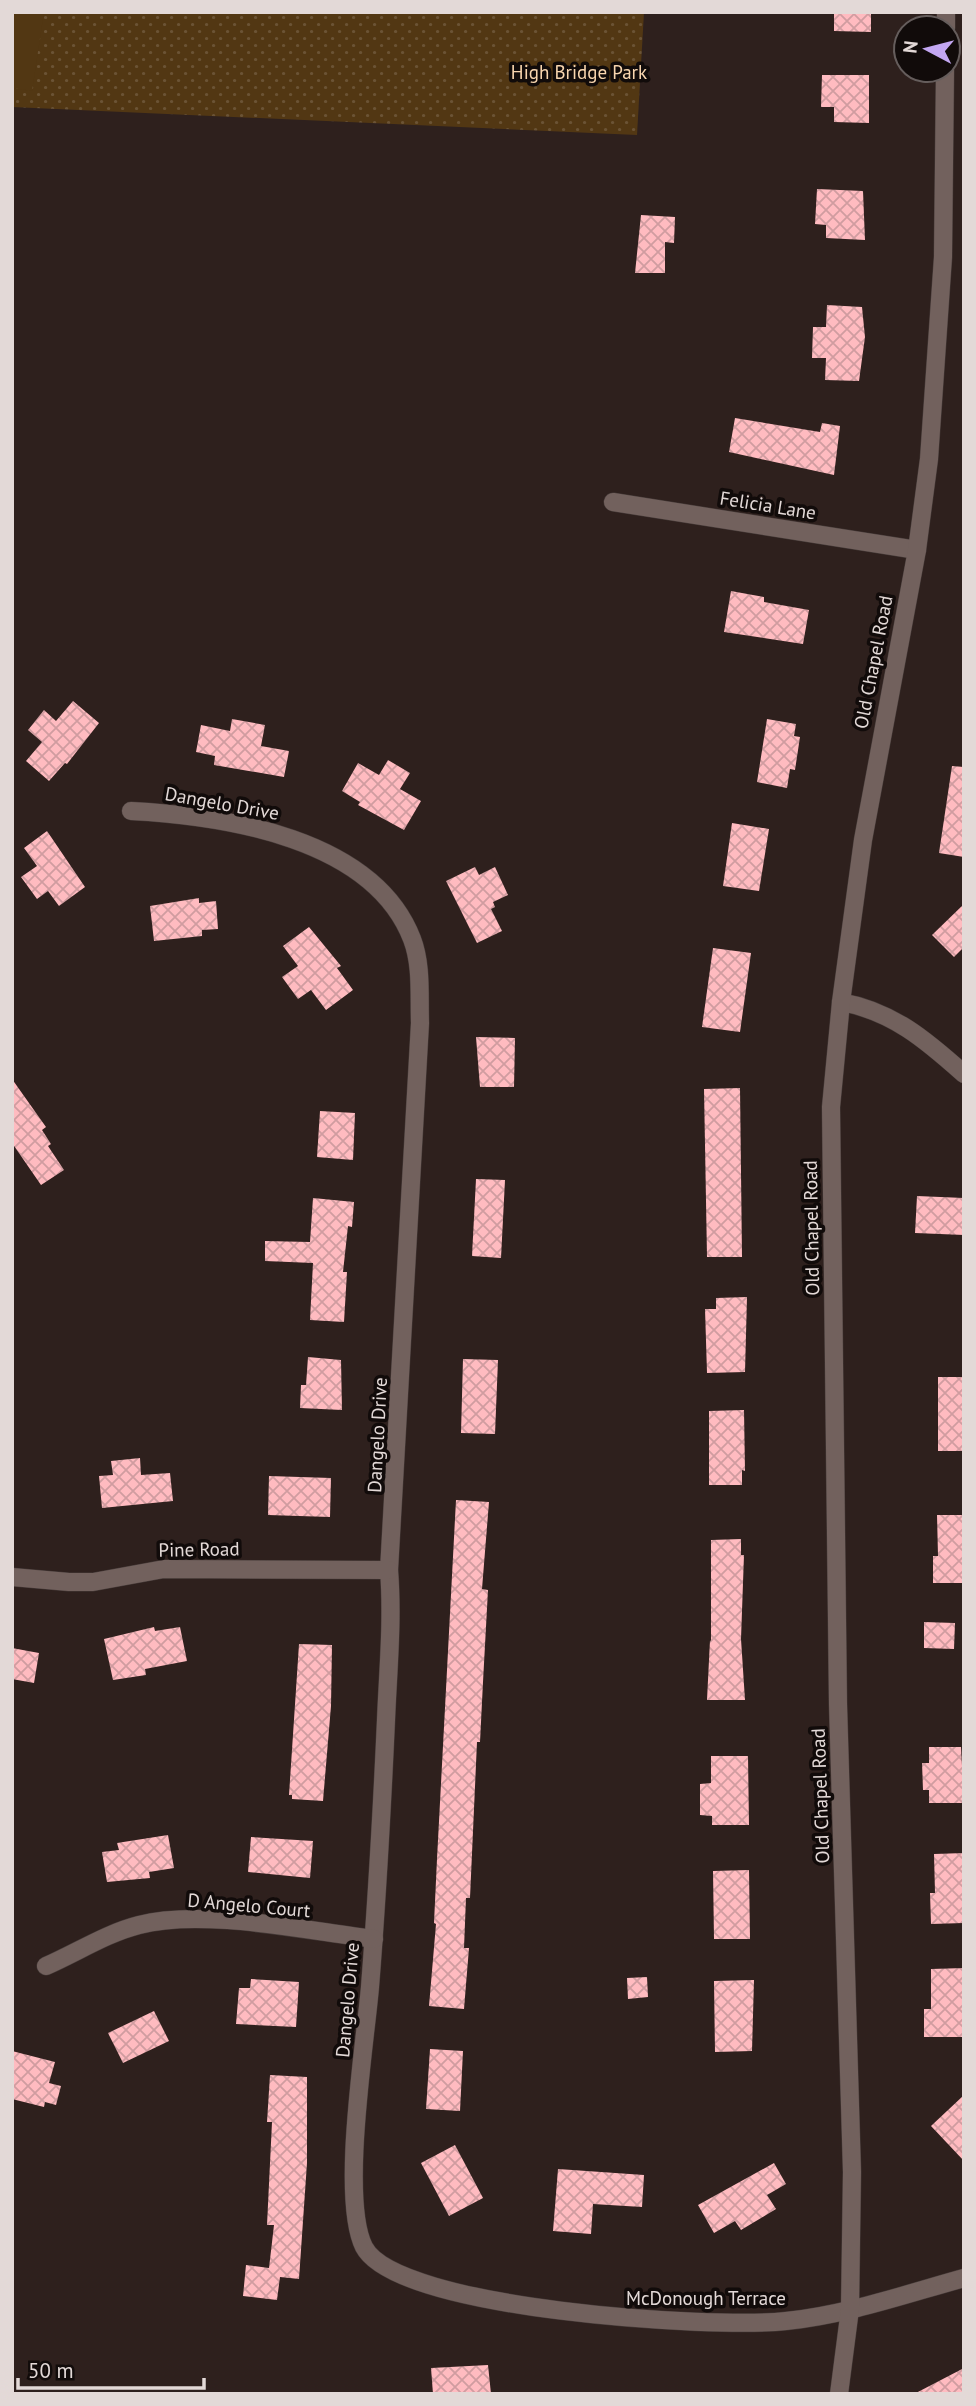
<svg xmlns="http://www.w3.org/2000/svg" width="976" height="2406" font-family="'PT Sans',sans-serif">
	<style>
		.park { fill: url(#park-dots) }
		.pitch { fill: #523713 }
		.building { fill: url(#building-cross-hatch) }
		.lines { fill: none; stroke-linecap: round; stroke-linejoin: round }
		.street-casing { stroke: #463b39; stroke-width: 19 }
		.street { stroke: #72615d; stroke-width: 18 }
		.labels { text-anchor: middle; stroke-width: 7; stroke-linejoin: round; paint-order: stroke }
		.park-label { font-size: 19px; fill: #f9d6af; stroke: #110b0a }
		.street-label { font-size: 19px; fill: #e3d9d7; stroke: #110b0a }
	</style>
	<defs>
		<pattern id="park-dots" width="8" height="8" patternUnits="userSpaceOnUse" patternTransform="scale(1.75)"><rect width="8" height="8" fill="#523713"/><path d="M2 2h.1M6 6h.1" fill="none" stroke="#6b5335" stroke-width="1.8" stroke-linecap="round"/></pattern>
		<pattern id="building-cross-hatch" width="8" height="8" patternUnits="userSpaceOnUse" patternTransform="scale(1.75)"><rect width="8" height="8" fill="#ffbbc0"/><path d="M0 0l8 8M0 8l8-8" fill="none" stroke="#d09ca0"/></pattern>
	</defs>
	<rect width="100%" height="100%" fill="#2e201d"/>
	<!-- park -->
	<polygon class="park" points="12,12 644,12 637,135 12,107"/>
	<!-- pitch -->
	<polygon class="pitch" points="12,12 44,12 32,91 12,88"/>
	<!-- building -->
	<g class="building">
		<polygon points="834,12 871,12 871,32 834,31"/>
		<polygon points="822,75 869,75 869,123 834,122 834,107 821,107"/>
		<polygon points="817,189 863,191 865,240 826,238 826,225 815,224"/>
		<polygon points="641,215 675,217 674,243 665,242 665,273 635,273"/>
		<polygon points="827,305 862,307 865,337 859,381 825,380 826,358 812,358 813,327 826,327"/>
		<polygon points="735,418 820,432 822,423 840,426 834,475 729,452"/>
		<polygon points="731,591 764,597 764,602 809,610 803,644 724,632"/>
		<polygon points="73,701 99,723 67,764 65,763 49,781 26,761 42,742 28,730 44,710 56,721"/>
		<polygon points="232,719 265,725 261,746 289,751 284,777 214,765 215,756 196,752 201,725 230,731"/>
		<polygon points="767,719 796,724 794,736 800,737 795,770 790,769 787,788 757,782"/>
		<polygon points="388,760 410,773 400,789 421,801 404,830 358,805 360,802 342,791 358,763 379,775"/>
		<polygon points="952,766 964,767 964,857 939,853"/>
		<polygon points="732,823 769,829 759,891 723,886"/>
		<polygon points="47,831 85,887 59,906 48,891 37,899 21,877 37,866 24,848"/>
		<polygon points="475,867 479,875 495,867 508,895 493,902 495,907 491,909 502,931 477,943 446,881"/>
		<polygon points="199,898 199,903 216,901 218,929 202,930 202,936 154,941 150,906"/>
		<polygon points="964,904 964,947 954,957 932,935"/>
		<polygon points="309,927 341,966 337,968 353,990 326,1010 311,990 298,999 282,977 298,966 283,946"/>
		<polygon points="713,948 751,953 740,1032 702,1027"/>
		<polygon points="476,1037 515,1038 514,1087 480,1087"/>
		<polygon points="12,1079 46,1127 42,1130 51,1144 48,1146 64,1170 41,1185 12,1143"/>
		<polygon points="740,1088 742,1257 707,1257 704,1089"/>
		<polygon points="320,1111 355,1113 353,1160 317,1157"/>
		<polygon points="476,1179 505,1180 501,1258 472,1256"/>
		<polygon points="917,1196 964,1198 964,1235 915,1233"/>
		<polygon points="313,1198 354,1202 352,1227 348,1226 343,1272 347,1272 344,1322 310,1320 313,1263 265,1261 265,1241 310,1242"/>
		<polygon points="747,1297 745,1372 707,1373 705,1309 716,1309 716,1298"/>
		<polygon points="308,1357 341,1360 342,1410 300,1408 301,1385 306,1385"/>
		<polygon points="463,1359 498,1360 495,1434 461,1433"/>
		<rect x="938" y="1377" width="26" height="74"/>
		<polygon points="744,1410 745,1471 742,1470 742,1485 709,1485 709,1411"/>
		<polygon points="140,1458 141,1475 170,1473 173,1501 102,1508 99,1476 113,1475 111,1461"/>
		<polygon points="269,1476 331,1478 330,1517 268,1515"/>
		<polygon points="456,1500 489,1502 482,1589 488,1590 483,1682 480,1742 477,1742 470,1898 466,1898 464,1948 469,1948 464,2009 429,2006 436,1924 434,1923 437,1859"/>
		<polygon points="937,1515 964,1515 964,1583 933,1583 933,1556 938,1556"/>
		<polygon points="741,1539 741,1555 744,1555 741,1639 745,1700 707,1700 710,1640 711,1642 711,1540"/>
		<polygon points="924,1622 955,1623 954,1649 924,1648"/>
		<polygon points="154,1627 155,1631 180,1627 187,1661 145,1669 146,1675 113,1680 104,1639"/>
		<polygon points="299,1644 332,1645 331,1706 323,1801 292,1799 292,1795 289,1795"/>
		<polygon points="12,1648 39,1653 34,1683 12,1679"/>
		<polygon points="929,1747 961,1747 964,1803 929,1803 929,1790 923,1790 922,1763 929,1763"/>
		<polygon points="711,1756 748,1756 749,1825 712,1825 712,1816 700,1815 700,1784 711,1783"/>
		<polygon points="168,1835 174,1868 149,1872 150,1878 107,1882 102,1852 119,1850 117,1843"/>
		<polygon points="251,1837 313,1841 310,1878 248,1872"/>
		<polygon points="964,1853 964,1923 931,1924 930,1893 935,1893 934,1854"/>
		<polygon points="749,1870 750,1939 714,1939 713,1871"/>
		<polygon points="964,1968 964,2037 924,2037 924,2009 931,2009 931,1969"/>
		<polygon points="647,1977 648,1997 628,1999 627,1978"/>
		<polygon points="251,1979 299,1982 296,2027 236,2024 239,1988 250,1988"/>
		<polygon points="754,1980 752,2051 715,2052 714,1981"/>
		<polygon points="154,2011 169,2041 123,2063 108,2033"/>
		<polygon points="430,2049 463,2051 460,2111 426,2109"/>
		<polygon points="12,2051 55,2062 49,2083 61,2086 56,2105 45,2102 44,2107 12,2099"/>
		<polygon points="270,2075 307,2077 307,2163 299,2279 280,2277 277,2300 243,2296 246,2265 269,2268 274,2225 267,2225 272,2122 267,2122"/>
		<polygon points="964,2095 964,2161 931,2126"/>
		<polygon points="455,2145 483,2198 449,2216 421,2163"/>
		<polygon points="774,2163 786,2184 767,2195 776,2209 741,2230 735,2221 714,2233 698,2205"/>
		<polygon points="558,2169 644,2175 642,2207 593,2204 591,2234 553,2231"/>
		<polygon points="488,2365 491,2394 433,2394 431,2368"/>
		<polygon points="964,2368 964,2394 914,2394"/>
	</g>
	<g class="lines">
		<!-- street casing -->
		<g class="street-casing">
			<g id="street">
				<polyline points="946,28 946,12"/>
				<polyline points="613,502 917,550"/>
				<path d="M131,811C225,816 373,838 412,939C422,965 419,995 420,1023L389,1570C393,1620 388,1670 386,1720C382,1809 377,1898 370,1987C365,2045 340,2199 364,2247C397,2310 715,2329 786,2321C846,2315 906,2294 964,2278"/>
				<path d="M841,1002C892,1011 926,1040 964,1074"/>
				<polyline points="12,1577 69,1582 93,1582 164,1569 389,1570"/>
				<path d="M46,1966C76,1953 107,1933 139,1925C203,1908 307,1931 374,1939"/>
				<polyline points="839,2394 850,2309 852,2172 838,1704 831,1107 841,1002 863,840 917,550 929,459 943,257 945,70"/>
			</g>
		</g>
		<!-- street -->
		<use href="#street" class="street"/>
	</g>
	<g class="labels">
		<!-- park labels -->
		<g class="park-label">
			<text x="579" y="79">High Bridge Park</text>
		</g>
		<!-- street labels -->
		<g class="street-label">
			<text transform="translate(768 505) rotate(9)" y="7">Felicia Lane</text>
			<text transform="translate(873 662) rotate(-79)" y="7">Old Chapel Road</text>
			<text transform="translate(222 803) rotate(10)" y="7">Dangelo Drive</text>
			<text transform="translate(811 1228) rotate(-91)" y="7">Old Chapel Road</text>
			<text transform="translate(377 1435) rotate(-87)" y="7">Dangelo Drive</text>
			<text transform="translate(199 1549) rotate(-1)" y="7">Pine Road</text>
			<text transform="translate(820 1796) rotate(-92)" y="7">Old Chapel Road</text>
			<text transform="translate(249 1905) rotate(5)" y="7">D Angelo Court</text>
			<text transform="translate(347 2000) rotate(-85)" y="7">Dangelo Drive</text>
			<text x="706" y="2305">McDonough Terrace</text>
		</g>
	</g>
	<!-- border -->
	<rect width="976" height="2406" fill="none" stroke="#e3d9d7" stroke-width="28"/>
	<!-- north arrow -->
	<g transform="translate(927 49) rotate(277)"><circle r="33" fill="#110b0a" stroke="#655d5c" stroke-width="2"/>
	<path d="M0-5L12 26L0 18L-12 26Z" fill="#c3a7f2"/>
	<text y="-10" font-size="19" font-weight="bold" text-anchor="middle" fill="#e3d9d7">N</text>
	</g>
	<!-- scale -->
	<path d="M18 2378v10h186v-10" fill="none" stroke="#e3d9d7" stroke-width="3.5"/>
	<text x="28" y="2378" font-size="21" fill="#e3d9d7" stroke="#110b0a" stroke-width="5" paint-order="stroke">50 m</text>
</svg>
